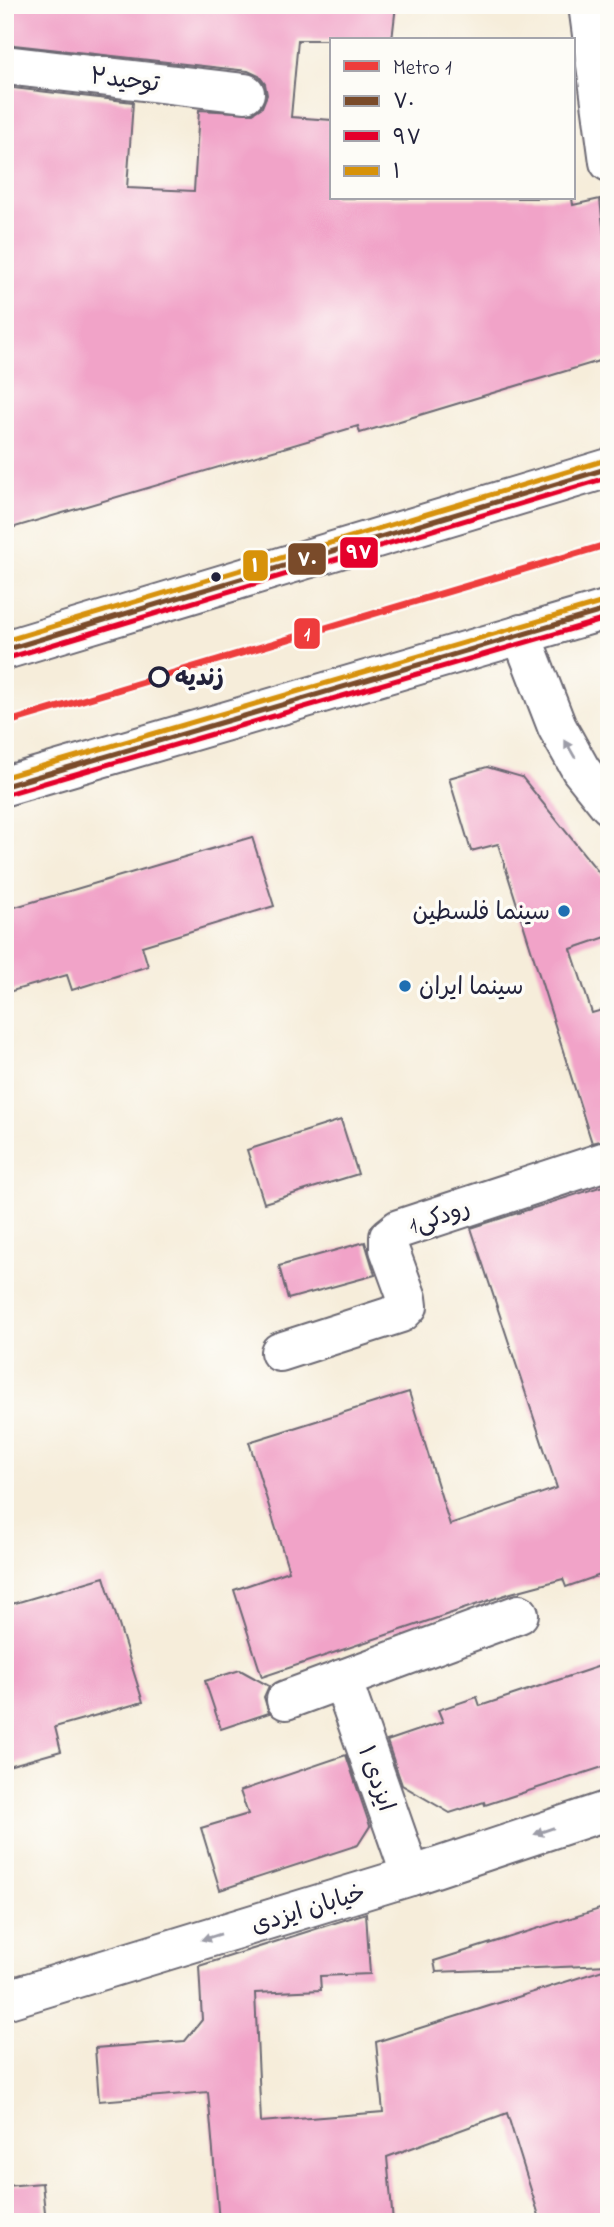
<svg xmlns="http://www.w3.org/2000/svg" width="614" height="2227" font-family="'Indie Flower','Playpen Sans Arabic',sans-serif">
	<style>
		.building { fill: #f1a3c8 }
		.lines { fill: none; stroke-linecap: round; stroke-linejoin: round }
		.street-casing { stroke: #6c6973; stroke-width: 42 }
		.secondary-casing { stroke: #6c6973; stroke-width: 42 }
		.primary-casing { stroke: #6c6973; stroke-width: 42 }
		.street { stroke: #fff; stroke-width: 38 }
		.secondary { stroke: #fff; stroke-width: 38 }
		.primary { stroke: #fff; stroke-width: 38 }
		.bus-1-casing { stroke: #fdfcf7; stroke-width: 10 }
		.bus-2-casing { stroke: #fdfcf7; stroke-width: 10 }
		.bus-3-casing { stroke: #fdfcf7; stroke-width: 10 }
		.bus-1 { stroke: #7a4b2a; stroke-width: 5 }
		.bus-2 { stroke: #e4002b; stroke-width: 5 }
		.bus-3 { stroke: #d79209; stroke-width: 5 }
		.metro-1-casing { stroke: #fdfcf7; stroke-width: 12 }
		.metro-1 { stroke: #ee3c3c; stroke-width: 7 }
		.oneway { fill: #9c9ca7 }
		.bus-dot { fill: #22223b; stroke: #fdfcf7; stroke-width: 2.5 }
		.stop-dot { fill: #fdfcf7; stroke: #22223b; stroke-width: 3.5 }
		.poi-dot { fill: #1f6fb2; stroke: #fdfcf7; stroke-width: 2.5 }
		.labels { text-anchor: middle; stroke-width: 7; stroke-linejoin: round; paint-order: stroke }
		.street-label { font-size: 24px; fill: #22223b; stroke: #fdfcf7 }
		.stop-label { font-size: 24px; font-weight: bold; fill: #22223b; stroke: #fdfcf7; text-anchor: start }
		.poi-label { font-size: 24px; fill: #22223b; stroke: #fdfcf7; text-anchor: end }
		.line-badge { stroke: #fdfcf7; stroke-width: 2.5 }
		.badge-label { font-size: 19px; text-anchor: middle; font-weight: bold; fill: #fff }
	</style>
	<rect width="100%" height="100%" fill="#fdfcf7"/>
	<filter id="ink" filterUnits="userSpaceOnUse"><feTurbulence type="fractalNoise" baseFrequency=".0143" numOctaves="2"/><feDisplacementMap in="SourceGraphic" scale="14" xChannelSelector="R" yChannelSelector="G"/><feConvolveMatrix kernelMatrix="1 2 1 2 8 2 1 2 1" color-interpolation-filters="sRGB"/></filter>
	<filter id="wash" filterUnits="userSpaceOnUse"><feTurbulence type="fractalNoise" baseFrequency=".00686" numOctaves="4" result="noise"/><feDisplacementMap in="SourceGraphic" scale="28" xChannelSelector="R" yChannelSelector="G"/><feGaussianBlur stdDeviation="1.57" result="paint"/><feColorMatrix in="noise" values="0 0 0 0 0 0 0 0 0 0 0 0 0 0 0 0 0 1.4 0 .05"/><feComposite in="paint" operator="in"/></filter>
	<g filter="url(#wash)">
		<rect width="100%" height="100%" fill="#f6edda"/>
		<g id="blocks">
			<!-- building -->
			<g class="building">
				<polygon points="5,5 396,5 392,40 298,40 291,117 332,120 332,198 572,198 573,205 600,199 609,281 609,358 360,433 358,426 5,530 5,87 133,102 127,188 194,191 199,110 253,113 262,107 267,95 265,84 259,76 248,71 5,44"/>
				<polygon points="487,767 522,777 609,885 609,936 571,949 592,1013 609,1008 609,1139 592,1143 498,844 471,851 449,778"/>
				<polygon points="252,837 274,906 142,946 148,966 72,990 67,975 5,993 5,910"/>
				<polygon points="341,1120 358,1174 264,1203 247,1150"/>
				<polygon points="609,1184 609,1572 566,1587 563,1579 511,1593 262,1677 234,1590 289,1571 249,1442 409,1392 450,1525 557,1488 471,1228"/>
				<polygon points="365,1242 375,1275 288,1299 279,1266"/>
				<polygon points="104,1577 143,1702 55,1727 61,1751 5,1767 5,1606"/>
				<polygon points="609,1663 609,1765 485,1805 484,1802 450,1813 402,1785 387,1741 443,1722 438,1710 477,1697 480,1706"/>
				<polygon points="240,1670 269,1686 264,1697 269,1713 221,1729 205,1681"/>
				<polygon points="346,1755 370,1826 358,1845 220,1890 201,1828 248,1814 240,1791"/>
				<polygon points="609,1906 609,1965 436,1972 434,1961"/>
				<polygon points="366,1913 370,1974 320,1976 321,1990 255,1993 261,2122 383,2112 376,2042 609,1968 609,2222 541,2222 507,2113 387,2157 393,2222 219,2222 208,2092 99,2101 95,2048 185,2041 202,2020 199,1966"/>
				<polygon points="42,2183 46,2222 5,2222 5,2186"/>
			</g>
		</g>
	</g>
	<g filter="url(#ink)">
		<use href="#blocks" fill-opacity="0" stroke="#6c6973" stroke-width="2"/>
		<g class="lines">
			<!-- street casing -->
			<g class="street-casing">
				<g id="street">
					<polyline points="588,5 609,162"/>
					<polyline points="5,65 245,93"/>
					<polyline points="280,1352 401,1313 408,1306 407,1298 389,1249 389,1237 399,1229 609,1160"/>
					<polyline points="342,1679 411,1876"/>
					<polyline points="286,1700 519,1614"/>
					<polyline points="5,2000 411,1876 609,1810"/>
				</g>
			</g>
			<!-- secondary casing -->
			<g class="secondary-casing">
				<polyline id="secondary" points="521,634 557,727 581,770 609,805"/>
			</g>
			<!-- primary casing -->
			<g class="primary-casing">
				<g id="primary">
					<polyline points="5,650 609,468"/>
					<polyline points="5,786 609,609"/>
				</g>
			</g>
			<!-- street -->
			<use href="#street" class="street"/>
			<!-- secondary -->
			<use href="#secondary" class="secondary"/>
			<!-- primary -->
			<use href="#primary" class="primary"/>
			<!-- bus-1 casing -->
			<g class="bus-1-casing">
				<g id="bus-1">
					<polyline points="5,650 609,468"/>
					<polyline points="5,786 609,609"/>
				</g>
			</g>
			<!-- bus-2 casing -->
			<g class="bus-2-casing">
				<g id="bus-2">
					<polyline points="8,658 609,477"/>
					<polyline points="7,794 609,618"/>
				</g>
			</g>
			<!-- bus-3 casing -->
			<g class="bus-3-casing">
				<g id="bus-3">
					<polyline points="5,641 606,460"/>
					<polyline points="5,777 607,601"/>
				</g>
			</g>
			<!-- bus-1 -->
			<use href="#bus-1" class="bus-1"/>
			<!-- bus-2 -->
			<use href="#bus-2" class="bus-2"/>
			<!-- bus-3 -->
			<use href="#bus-3" class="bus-3"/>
			<!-- metro-1 casing -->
			<g class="metro-1-casing">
				<polyline id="metro-1" points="5,723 609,544"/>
			</g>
			<!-- metro-1 -->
			<use href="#metro-1" class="metro-1"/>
		</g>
		<!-- one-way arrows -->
		<defs><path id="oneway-solid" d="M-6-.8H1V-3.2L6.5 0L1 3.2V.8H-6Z" transform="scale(1.75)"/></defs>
		<g class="oneway">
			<use href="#oneway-solid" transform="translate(570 749) rotate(-120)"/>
			<use href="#oneway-solid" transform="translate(544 1831) rotate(161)"/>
			<use href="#oneway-solid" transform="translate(211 1937) rotate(163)"/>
		</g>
	</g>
	<!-- markers -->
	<circle class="bus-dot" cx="216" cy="577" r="6"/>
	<circle class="stop-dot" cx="159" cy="677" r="9"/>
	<g class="poi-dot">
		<circle cx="564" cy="911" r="7"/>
		<circle cx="405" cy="986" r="7"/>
	</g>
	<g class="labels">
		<!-- street labels -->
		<g class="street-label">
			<text transform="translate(125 79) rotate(7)" y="8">توحید۲</text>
			<text transform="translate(439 1216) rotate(-19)" y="8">1رودکی</text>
			<text transform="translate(377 1778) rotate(71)" y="8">ایزدی ۱</text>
			<text transform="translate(308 1908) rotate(-17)" y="8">خیابان ایزدی</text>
		</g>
		<!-- stop labels -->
		<g class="stop-label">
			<text x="175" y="685">زندیه</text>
		</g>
		<!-- poi labels -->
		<g class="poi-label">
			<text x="550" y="919">سینما فلسطین</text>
			<text x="419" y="994" text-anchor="start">سینما ایران</text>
		</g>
	</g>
	<g class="line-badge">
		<rect x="339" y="536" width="40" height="33" rx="7" fill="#e4002b"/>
		<rect x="287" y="542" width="40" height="34" rx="7" fill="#7a4b2a"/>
		<rect x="242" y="549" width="27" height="33" rx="7" fill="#d79209"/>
		<rect x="293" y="617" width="28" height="33" rx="7" fill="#ee3c3c"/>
	</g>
	<g class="badge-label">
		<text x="359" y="559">۹۷</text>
		<text x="307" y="566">۷۰</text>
		<text x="255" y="572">۱</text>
		<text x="307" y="640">1</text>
	</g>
	<!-- margin -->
	<rect width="614" height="2227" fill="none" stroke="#fdfcf7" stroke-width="28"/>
	<!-- legend -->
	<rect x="330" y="38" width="245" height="161" fill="#fdfcf7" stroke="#a5a5ac" stroke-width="2"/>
	<rect x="344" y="61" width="35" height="10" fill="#ee3c3c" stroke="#a5a5ac" stroke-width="2"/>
	<text x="393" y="74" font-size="21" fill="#22223b">Metro 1</text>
	<rect x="344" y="96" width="35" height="10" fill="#7a4b2a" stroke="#a5a5ac" stroke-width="2"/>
	<text x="393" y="108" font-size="21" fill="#22223b">۷۰</text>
	<rect x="344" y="131" width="35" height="10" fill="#e4002b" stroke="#a5a5ac" stroke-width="2"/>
	<text x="393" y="144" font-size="21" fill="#22223b">۹۷</text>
	<rect x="344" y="166" width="35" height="10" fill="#d79209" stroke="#a5a5ac" stroke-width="2"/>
	<text x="393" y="178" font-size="21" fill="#22223b">۱</text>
</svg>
